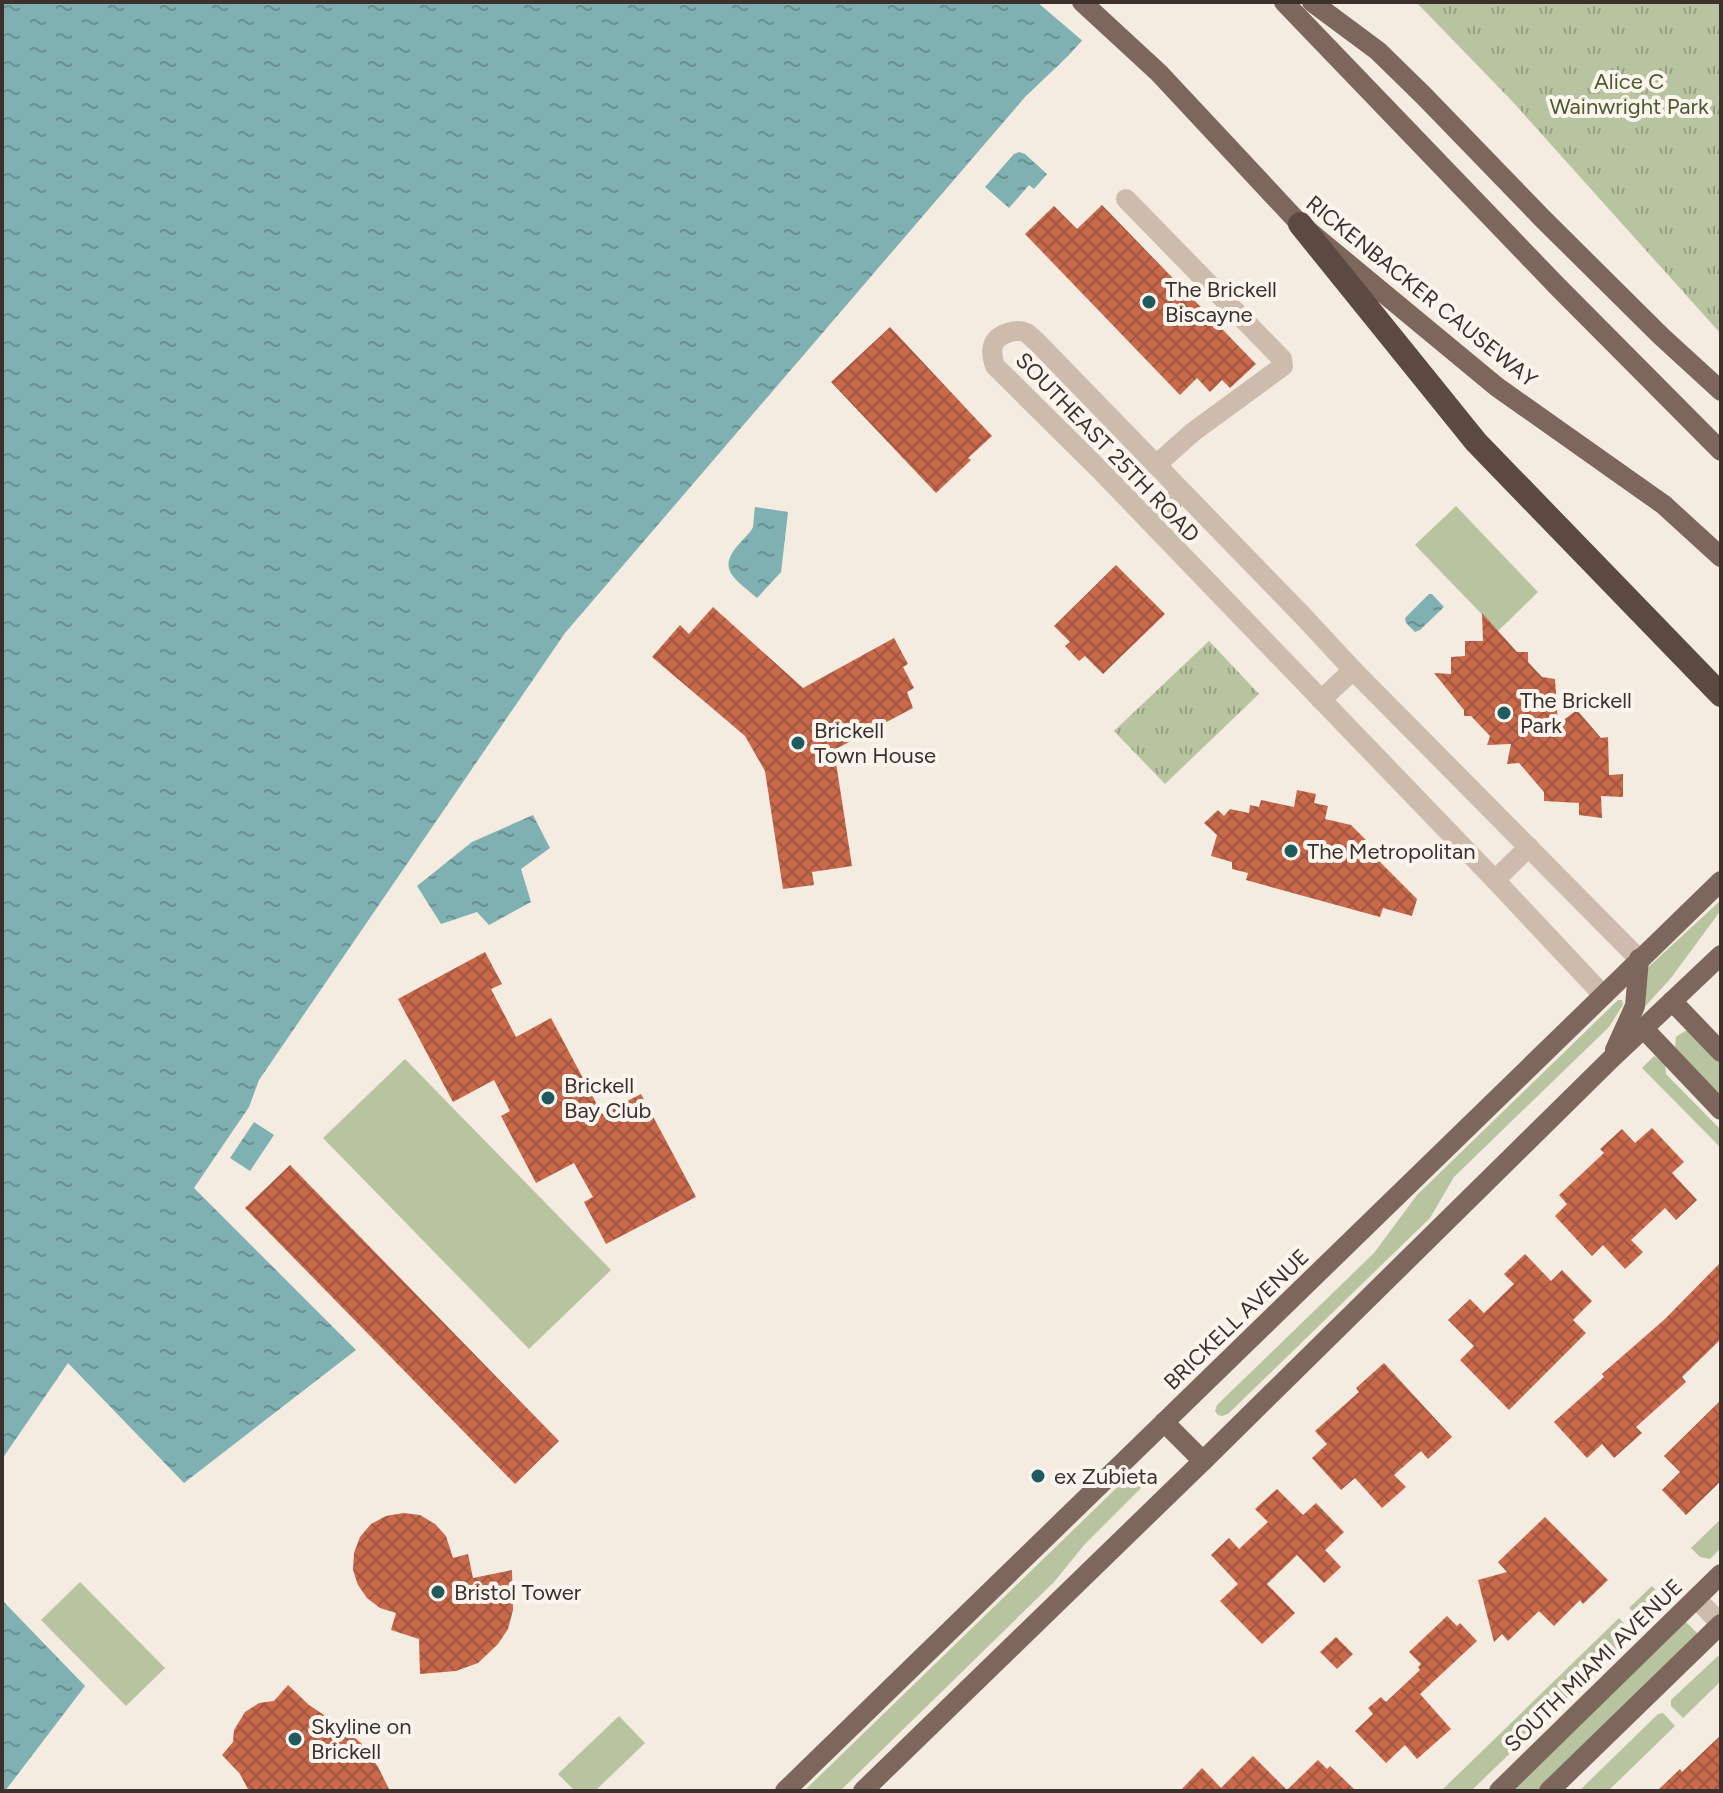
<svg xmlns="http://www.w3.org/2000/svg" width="1723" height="1793" font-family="Figtree,sans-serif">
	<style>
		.green { fill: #b8c4a0 }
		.park { fill: url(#park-tufts) }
		.water { fill: url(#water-ripples) }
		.pier { fill: #f4ebe1 }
		.building { fill: url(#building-cross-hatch) }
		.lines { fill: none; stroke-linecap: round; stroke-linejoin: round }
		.minor { stroke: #cdbbac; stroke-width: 20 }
		.major { stroke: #7d675c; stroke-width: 20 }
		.highway { stroke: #5c4a42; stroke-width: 24 }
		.poi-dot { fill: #1f5a5e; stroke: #fbf5ee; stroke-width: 3 }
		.labels { text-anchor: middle; stroke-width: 8; stroke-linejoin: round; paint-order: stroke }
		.park-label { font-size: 22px; fill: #4a5a2e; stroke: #fbf5ee }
		.poi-label { font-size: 22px; fill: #3b302b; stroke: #fbf5ee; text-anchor: start }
		.street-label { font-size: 22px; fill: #3b302b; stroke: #fbf5ee }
	</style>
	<defs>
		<pattern id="park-tufts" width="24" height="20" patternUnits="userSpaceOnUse" patternTransform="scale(2)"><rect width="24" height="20" fill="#b8c4a0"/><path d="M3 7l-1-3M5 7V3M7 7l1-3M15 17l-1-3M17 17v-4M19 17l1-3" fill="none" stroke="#97a083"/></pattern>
		<pattern id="water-ripples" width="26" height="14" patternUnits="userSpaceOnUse" patternTransform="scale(2)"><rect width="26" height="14" fill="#7fb0b2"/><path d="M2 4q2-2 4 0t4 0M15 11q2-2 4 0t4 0" fill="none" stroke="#699091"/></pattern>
		<pattern id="building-cross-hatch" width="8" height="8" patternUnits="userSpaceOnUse" patternTransform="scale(2)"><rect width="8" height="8" fill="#c8694b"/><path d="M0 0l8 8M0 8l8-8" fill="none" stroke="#a4573f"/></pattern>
	</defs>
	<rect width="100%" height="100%" fill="#f4ebe1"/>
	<!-- green -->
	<g class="green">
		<polygon points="1456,506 1538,592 1498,631 1415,545"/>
		<polygon points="1721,900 1721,910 1671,978 1640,1012 1643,972"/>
		<polygon points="1618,1000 1622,1000 1623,1005 1609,1027 1454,1177 1430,1218 1228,1414 1222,1416 1218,1415 1215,1411 1217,1405 1374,1253 1417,1195"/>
		<polygon points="1685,1031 1690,1031 1721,1059 1721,1100 1675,1048 1676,1037"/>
		<polygon points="1654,1056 1665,1063 1666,1074 1721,1130 1721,1148 1642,1068"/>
		<polygon points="405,1059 611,1270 529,1349 323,1138"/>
		<polygon points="1141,1468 1146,1469 1148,1481 1085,1544 1054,1582 840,1791 804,1791 1135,1470"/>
		<polygon points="1721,1519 1721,1548 1710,1559 1700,1557 1691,1548"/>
		<polygon points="80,1582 165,1668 126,1706 41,1620"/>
		<polygon points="1652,1586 1666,1601 1646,1622 1629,1608"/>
		<polygon points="1619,1618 1633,1634 1471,1791 1441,1791"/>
		<polygon points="1684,1620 1699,1635 1539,1791 1509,1791"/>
		<polygon points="1718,1656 1721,1660 1721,1681 1683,1718 1671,1706 1671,1700"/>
		<polygon points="1663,1713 1675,1726 1608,1791 1579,1791 1658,1714"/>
		<polygon points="619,1716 645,1743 595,1791 575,1791 558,1774"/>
	</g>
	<!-- park -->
	<g class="park">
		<polygon points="1416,2 1721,2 1721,334 1512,101"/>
		<polygon points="1209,641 1259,694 1165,784 1114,731"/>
	</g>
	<!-- water -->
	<g class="water">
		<polygon points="2,2 1117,2 1068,56 1025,97 565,633 259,1080 249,1107 194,1188 356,1350 184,1483 68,1363 2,1459"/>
		<polygon points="1019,152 1025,154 1047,174 1034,189 1029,185 1009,208 985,187 1014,154"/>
		<path d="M755,507L788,512L781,572L757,598C734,578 715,569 741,542C745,537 751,532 753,527C754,521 754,513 755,507Z"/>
		<polygon points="1429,594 1432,594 1444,607 1420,630 1415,632 1406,623 1405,618"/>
		<polygon points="533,815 550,848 521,869 531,902 489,925 477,912 441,924 417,886 472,842"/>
		<polygon points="254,1122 274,1135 250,1171 230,1158"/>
		<polygon points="2,1600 85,1686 5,1791 2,1791"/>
	</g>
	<!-- pier -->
	<polygon class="pier" points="1037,2 1114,2 1119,6 1085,43"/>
	<!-- building -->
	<g class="building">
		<polygon points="1102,205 1256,364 1230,388 1222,380 1210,392 1197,378 1180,395 1025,234 1054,206 1077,229"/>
		<polygon points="890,327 992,436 968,458 971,460 936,493 831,382"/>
		<polygon points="1116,565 1165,614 1103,674 1085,656 1079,661 1065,646 1070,642 1054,626"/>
		<polygon points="713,607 803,688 894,638 908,664 903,667 914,688 907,692 913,708 834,750 852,866 812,872 814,885 783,889 765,771 745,736 652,657 680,625 689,634"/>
		<polygon points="1482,613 1517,652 1528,652 1528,662 1542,677 1555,679 1558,724 1577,710 1601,738 1608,737 1609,775 1623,774 1623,797 1601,796 1602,818 1579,815 1579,803 1544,801 1544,792 1519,763 1507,764 1511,744 1487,745 1490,736 1471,716 1464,716 1464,710 1434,673 1451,674 1451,657 1465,656 1465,641 1483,641"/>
		<polygon points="1297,790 1316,794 1314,803 1328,806 1325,819 1351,825 1368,842 1364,846 1417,899 1412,916 1383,908 1380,917 1246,880 1248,873 1232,869 1232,862 1211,856 1217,835 1204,823 1218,810 1224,816 1230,809 1249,813 1250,805 1259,807 1261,800 1294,807"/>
		<polygon points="485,952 502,984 491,989 516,1037 551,1018 602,1114 641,1094 696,1197 606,1244 584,1202 593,1197 574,1163 536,1183 501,1116 510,1111 494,1080 453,1102 398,999"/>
		<polygon points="1652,1128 1684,1162 1672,1173 1697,1200 1676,1220 1665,1208 1631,1240 1643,1252 1625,1269 1603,1245 1592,1256 1555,1216 1567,1204 1559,1195 1604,1153 1600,1149 1622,1129 1635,1143"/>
		<polygon points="290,1165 559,1441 515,1484 245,1208"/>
		<polygon points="1525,1254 1551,1281 1562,1270 1592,1301 1573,1320 1586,1333 1509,1410 1460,1360 1474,1346 1448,1320 1470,1299 1484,1313 1514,1284 1504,1274"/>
		<polygon points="1721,1262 1721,1339 1682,1377 1686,1382 1636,1427 1642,1433 1614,1458 1602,1444 1587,1458 1554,1422 1604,1377 1602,1374 1665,1319"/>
		<polygon points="1384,1363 1452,1437 1428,1459 1421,1451 1394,1475 1406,1487 1382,1508 1355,1478 1341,1490 1312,1458 1327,1444 1315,1431 1359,1392 1356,1388"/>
		<polygon points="1721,1400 1721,1481 1686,1515 1662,1490 1680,1472 1664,1456"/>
		<polygon points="1277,1489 1303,1515 1316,1503 1344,1532 1325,1550 1341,1567 1324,1583 1297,1555 1267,1584 1295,1613 1262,1644 1220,1601 1238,1584 1211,1555 1229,1538 1239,1549 1268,1522 1255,1509"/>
		<polygon points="403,1513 420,1515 435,1524 446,1536 453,1558 468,1554 473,1578 512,1570 513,1610 508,1629 498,1644 478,1663 456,1671 420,1674 419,1639 391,1630 396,1613 380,1608 367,1598 358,1585 353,1570 354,1553 360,1537 371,1524 386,1516"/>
		<polygon points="1545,1517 1608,1580 1583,1604 1580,1600 1554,1626 1539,1611 1508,1641 1502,1634 1494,1642 1478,1580 1507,1572 1498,1562"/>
		<polygon points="1447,1616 1457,1626 1460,1623 1477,1641 1420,1694 1451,1729 1417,1759 1405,1745 1386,1763 1355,1731 1373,1714 1368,1708 1381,1697 1386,1702 1420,1670 1418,1667 1421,1664 1409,1652"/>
		<polygon points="1336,1637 1353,1654 1337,1669 1320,1652"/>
		<polygon points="288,1685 309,1705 336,1723 361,1743 378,1767 390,1791 249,1791 240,1774 222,1755 233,1742 234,1730 245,1712 259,1703 274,1701"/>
		<polygon points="1721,1735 1721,1791 1657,1791 1680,1769 1682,1772"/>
		<polygon points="1253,1756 1287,1790 1318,1760 1327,1769 1330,1766 1356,1791 1180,1791 1202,1768 1221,1788"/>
	</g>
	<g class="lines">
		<!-- minor -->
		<g class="minor">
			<polyline points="1126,199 1282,359 1283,366 1193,432 1156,465"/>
			<polyline points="1150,521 1182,493"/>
			<polyline points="1321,700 1353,670"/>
			<polyline points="1495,880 1529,847"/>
			<path d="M1603,995L1495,880L1102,472L995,366C993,360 991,353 993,346C996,334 1016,328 1027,333C1028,334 1036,341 1037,342L1302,615L1353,670L1639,959"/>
			<polyline points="1696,1598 1721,1624"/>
		</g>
		<!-- major -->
		<g class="major">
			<polyline points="1082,2 1159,73 1300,224 1497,387 1664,505 1721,557"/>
			<polyline points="1284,2 1557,286 1721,451"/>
			<polyline points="1312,2 1378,51 1424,96 1543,219 1661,336 1721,391"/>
			<polyline points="1672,1001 1721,1052"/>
			<polyline points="1644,1029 1721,1110"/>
			<polyline points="1615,1050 1635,1006 1639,959"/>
			<polyline points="1164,1422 1203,1461"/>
			<polyline points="785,1791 1721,881"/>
			<polyline points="863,1791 1203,1461 1611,1059 1721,955"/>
			<polyline points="1499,1791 1721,1574"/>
			<polyline points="1549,1791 1721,1624"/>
		</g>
		<!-- highway -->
		<polyline class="highway" points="1300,224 1476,442 1721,695"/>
	</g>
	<!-- markers -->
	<g class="poi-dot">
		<circle cx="1149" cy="302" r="8"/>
		<circle cx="1504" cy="713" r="8"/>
		<circle cx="798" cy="743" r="8"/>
		<circle cx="1291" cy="851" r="8"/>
		<circle cx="548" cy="1098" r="8"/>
		<circle cx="1038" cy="1476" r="8"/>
		<circle cx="438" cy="1592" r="8"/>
		<circle cx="295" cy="1739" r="8"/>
	</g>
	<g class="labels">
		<!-- park labels -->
		<g class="park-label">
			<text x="1629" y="89">Alice C<tspan x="1629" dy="25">Wainwright Park</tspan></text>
		</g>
		<!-- poi labels -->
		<g class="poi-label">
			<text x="1165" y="297">The Brickell<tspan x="1165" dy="25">Biscayne</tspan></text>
			<text x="1520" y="708">The Brickell<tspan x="1520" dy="25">Park</tspan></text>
			<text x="814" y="738">Brickell<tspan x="814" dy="25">Town House</tspan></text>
			<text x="1307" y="859">The Metropolitan</text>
			<text x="564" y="1093">Brickell<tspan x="564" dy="25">Bay Club</tspan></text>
			<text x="1054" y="1484">ex Zubieta</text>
			<text x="454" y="1600">Bristol Tower</text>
			<text x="311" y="1734">Skyline on<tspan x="311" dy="25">Brickell</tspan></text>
		</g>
		<!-- street labels -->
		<g class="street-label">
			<text transform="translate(1422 291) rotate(39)" y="8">RICKENBACKER CAUSEWAY</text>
			<text transform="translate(1108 447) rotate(46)" y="8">SOUTHEAST 25TH ROAD</text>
			<text transform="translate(1236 1319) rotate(-44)" y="8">BRICKELL AVENUE</text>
			<text transform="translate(1593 1665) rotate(-44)" y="8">SOUTH MIAMI AVENUE</text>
		</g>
	</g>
	<!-- border -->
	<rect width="1723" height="1793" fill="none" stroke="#3b302b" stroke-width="8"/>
</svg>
